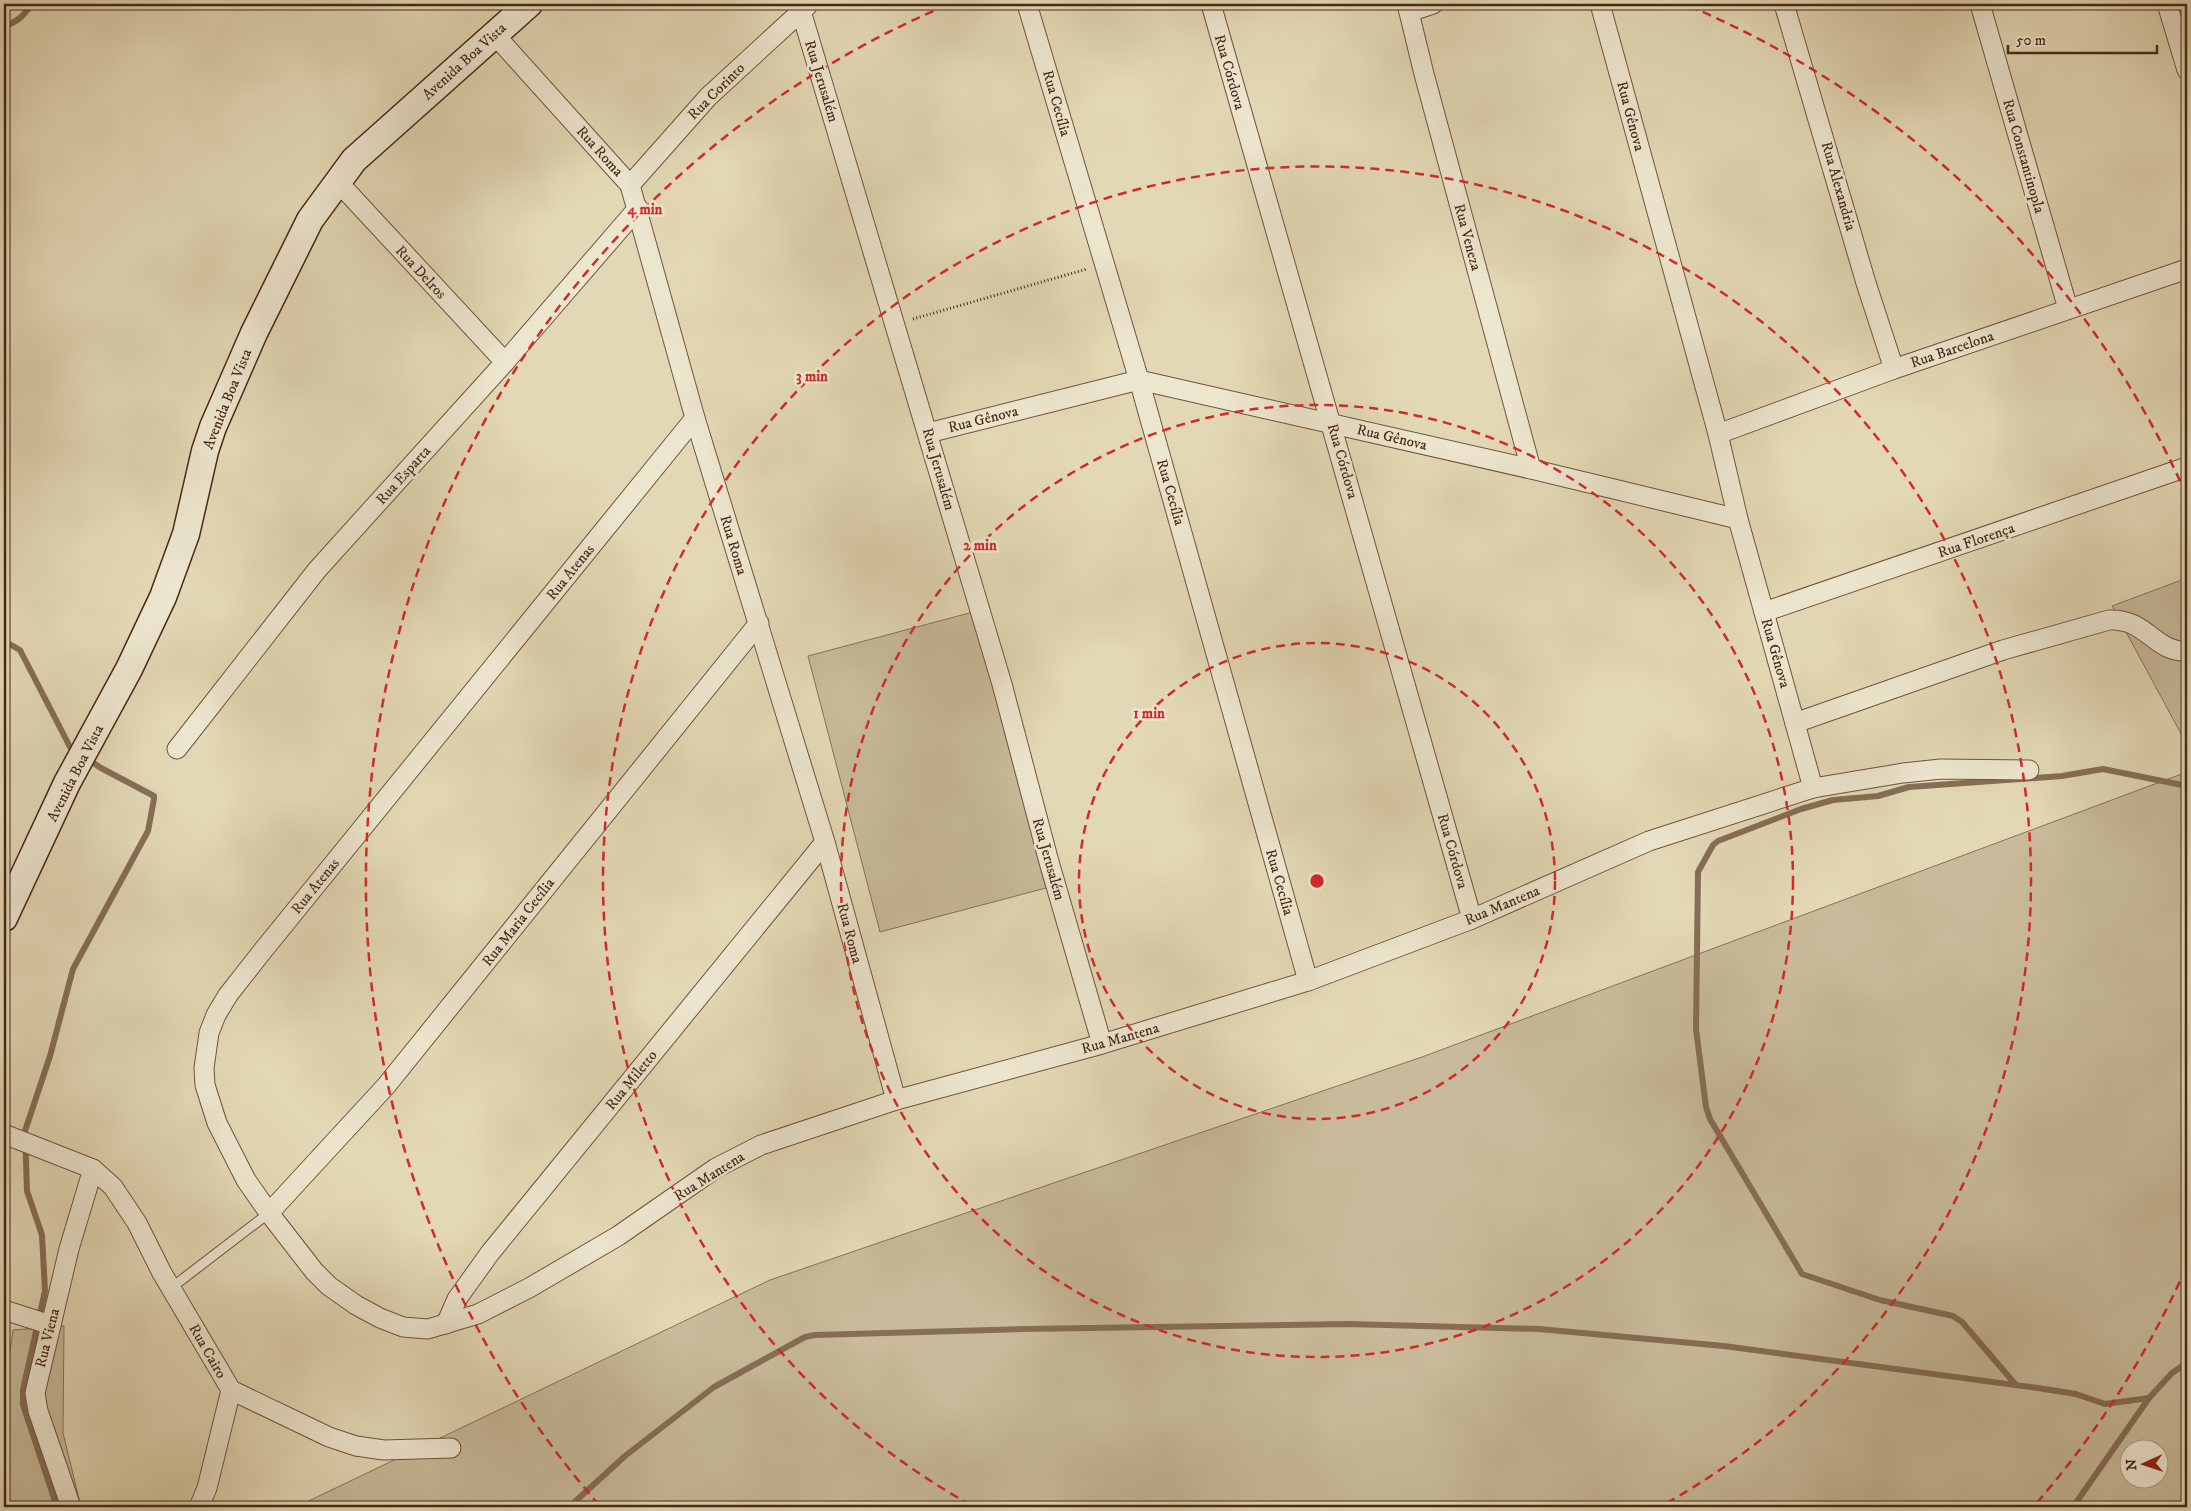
<svg xmlns="http://www.w3.org/2000/svg" width="2191" height="1511" font-family="'IM FELL DW Pica',serif">
	<style>
		.green { fill: #c8ba9a; stroke: #887158; fill-rule: evenodd }
		.lines { fill: none; stroke-linecap: round; stroke-linejoin: round }
		.stream { stroke: #856e55; stroke-width: 6 }
		.lane-casing { stroke: #6e543e; stroke-width: 11 }
		.street-casing { stroke: #6e543e; stroke-width: 21 }
		.secondary-casing { stroke: #472817; stroke-width: 29 }
		.path { stroke: #472817; stroke-width: 3; stroke-dasharray: 1 2.5; stroke-linecap: butt }
		.lane { stroke: #ede6cf; stroke-width: 9 }
		.street { stroke: #ede6cf; stroke-width: 19 }
		.secondary { stroke: #ede6cf; stroke-width: 26 }
		.ring { fill: none; stroke: #d62828; stroke-width: 2.5; stroke-dasharray: 9 6 }
		.labels { text-anchor: middle; stroke-width: 5; stroke-linejoin: round; paint-order: stroke }
		.street-label { font-size: 15px; fill: #472817; stroke: #ede6cf }
		.centre { fill: #d62828; stroke: #ede6cf; stroke-width: 2.5 }
		.ring-label { font-size: 15px; text-anchor: middle; font-weight: bold; fill: #d62828; stroke: #ede6cf; stroke-width: 5; stroke-linejoin: round; paint-order: stroke }
	</style>
	<rect width="100%" height="100%" fill="#e3d8b5"/>
	<filter id="stains"><feTurbulence type="fractalNoise" baseFrequency=".004" numOctaves="4"/><feColorMatrix values="0 0 0 0 .2 0 0 0 0 .09 0 0 0 0 .02 0 0 0 .5 -.17"/></filter>
	<radialGradient id="worn" r=".72"><stop offset=".6" stop-color="#630" stop-opacity="0"/><stop offset="1" stop-color="#630" stop-opacity=".3"/></radialGradient>
	<!-- green -->
	<g class="green">
		<polygon points="2187,578 2187,745 2112,606"/>
		<polygon points="973,612 1046,888 880,932 808,656"/>
		<path d="M2187,772V1507H296L770,1280L1422,1057ZM2128,1448H2158V1478H2128Z"/>
		<polygon points="64,1326 63,1433 81,1507 4,1507 4,1394 13,1330"/>
	</g>
	<g class="lines">
		<!-- stream -->
		<g class="stream">
			<path d="M4,26C18,22 24,15 32,4"/>
			<polyline points="4,641 20,650 70,747 78,752"/>
			<polyline points="2016,1385 1962,1322 1953,1316 1880,1300 1802,1274 1710,1119 1706,1107 1696,1029 1698,872 1713,845 1718,841 1801,809 1833,800 1878,796 1909,787 2062,776 2103,769 2187,786"/>
			<polyline points="57,1507 23,1405 23,1390 45,1291 42,1235 27,1191 25,1131 50,1056 73,969 148,831 154,799 154,796 101,768 86,758"/>
			<polyline points="569,1507 625,1456 714,1387 805,1337 815,1335 1023,1329 1348,1324 1539,1329 1724,1346 2038,1388 2076,1394 2105,1404 2149,1398"/>
			<polyline points="2073,1507 2149,1398 2172,1373 2187,1363"/>
		</g>
		<!-- lane casing -->
		<g class="lane-casing">
			<polyline id="lane" points="171,1288 269,1213"/>
		</g>
		<!-- street casing -->
		<g class="street-casing">
			<g id="street">
				<polyline points="1027,4 1139,380 1308,981"/>
				<polyline points="1211,4 1472,919"/>
				<polyline points="1407,4 1424,74 1531,469"/>
				<polyline points="1600,4 1718,434 1738,519 1813,788"/>
				<polyline points="1784,4 1866,283 1894,369"/>
				<polyline points="1980,4 2068,309"/>
				<polyline points="2167,4 2187,70"/>
				<polyline points="801,11 1002,684 1049,862 1102,1044"/>
				<polyline points="1409,12 1433,4"/>
				<polyline points="494,34 630,185 695,418 825,842 896,1100"/>
				<polyline points="338,182 505,362"/>
				<polyline points="630,185 708,97 808,5"/>
				<polyline points="695,418 261,953 228,995 216,1015 209,1033 204,1068 205,1085 217,1123 246,1180 269,1213 314,1271 329,1286 356,1305 380,1318 403,1327 428,1329 478,1314 529,1288 618,1236 716,1168 761,1145 896,1100 1102,1044 1308,981 1472,919 1649,841 1813,788 1903,773 1941,769 2029,770"/>
				<polyline points="928,433 1139,380 1531,469 1738,519"/>
				<polyline points="1718,434 1894,369 2187,269"/>
				<polyline points="1764,612 2187,467"/>
				<path d="M1795,723L2003,650L2109,620C2147,618 2154,653 2187,651"/>
				<polyline points="177,749 317,570 505,362 638,208"/>
				<polyline points="4,1134 93,1169 113,1187 137,1223 162,1273 231,1390 329,1437 356,1446 384,1450 451,1448"/>
				<polyline points="269,1213 386,1086 759,623"/>
				<polyline points="4,1310 51,1325"/>
				<polyline points="446,1324 457,1299 490,1253 825,842"/>
				<polyline points="71,1507 38,1411 35,1393 69,1249 93,1169"/>
				<polyline points="199,1507 207,1488 231,1390"/>
			</g>
		</g>
		<!-- secondary casing -->
		<g class="secondary-casing">
			<polyline id="secondary" points="4,918 67,783 129,669 163,597 186,534 205,451 213,427 254,333 310,220 354,160 529,4"/>
		</g>
		<!-- path -->
		<polyline class="path" points="913,319 1087,269"/>
		<!-- lane -->
		<use href="#lane" class="lane"/>
		<!-- street -->
		<use href="#street" class="street"/>
		<!-- secondary -->
		<use href="#secondary" class="secondary"/>
	</g>
	<!-- distance rings -->
	<g class="ring">
		<circle cx="1317" cy="881" r="238"/>
		<circle cx="1317" cy="881" r="476"/>
		<path d="M971 1505A714 714 0 1 1 1663 1505"/>
		<path d="M2186 1268A951 951 0 0 1 2035 1505M599 1505A951 951 0 0 1 945 6M1689 6A951 951 0 0 1 2186 494"/>
	</g>
	<g class="labels">
		<!-- street labels -->
		<g class="street-label">
			<text transform="translate(464 61) rotate(-42)" y="5">Avenida Boa Vista</text>
			<text transform="translate(1230 72) rotate(74)" y="5">Rua Córdova</text>
			<text transform="translate(822 81) rotate(73)" y="5">Rua Jerusalém</text>
			<text transform="translate(716 91) rotate(-45)" y="5">Rua Corinto</text>
			<text transform="translate(1057 103) rotate(74)" y="5">Rua Cecília</text>
			<text transform="translate(1631 116) rotate(75)" y="5">Rua Gênova</text>
			<text transform="translate(600 151) rotate(48)" y="5">Rua Roma</text>
			<text transform="translate(2024 156) rotate(74)" y="5">Rua Constantinopla</text>
			<text transform="translate(1839 186) rotate(74)" y="5">Rua Alexandria</text>
			<text transform="translate(1468 237) rotate(75)" y="5">Rua Veneza</text>
			<text transform="translate(421 272) rotate(47)" y="5">Rua Delros</text>
			<text transform="translate(1952 349) rotate(-19)" y="5">Rua Barcelona</text>
			<text transform="translate(227 399) rotate(-68)" y="5">Avenida Boa Vista</text>
			<text transform="translate(983 419) rotate(-14)" y="5">Rua Gênova</text>
			<text transform="translate(1392 437) rotate(13)" y="5">Rua Gênova</text>
			<text transform="translate(1343 461) rotate(74)" y="5">Rua Córdova</text>
			<text transform="translate(939 469) rotate(74)" y="5">Rua Jerusalém</text>
			<text transform="translate(403 475) rotate(-48)" y="5">Rua Esparta</text>
			<text transform="translate(1171 492) rotate(74)" y="5">Rua Cecília</text>
			<text transform="translate(1976 540) rotate(-19)" y="5">Rua Florença</text>
			<text transform="translate(734 545) rotate(73)" y="5">Rua Roma</text>
			<text transform="translate(570 572) rotate(-51)" y="5">Rua Atenas</text>
			<text transform="translate(1776 653) rotate(74)" y="5">Rua Gênova</text>
			<text transform="translate(75 773) rotate(-63)" y="5">Avenida Boa Vista</text>
			<text transform="translate(1453 851) rotate(74)" y="5">Rua Córdova</text>
			<text transform="translate(1049 859) rotate(74)" y="5">Rua Jerusalém</text>
			<text transform="translate(1280 882) rotate(74)" y="5">Rua Cecília</text>
			<text transform="translate(315 886) rotate(-51)" y="5">Rua Atenas</text>
			<text transform="translate(1502 905) rotate(-23)" y="5">Rua Mantena</text>
			<text transform="translate(518 922) rotate(-52)" y="5">Rua Maria Cecília</text>
			<text transform="translate(850 933) rotate(75)" y="5">Rua Roma</text>
			<text transform="translate(1120 1038) rotate(-16)" y="5">Rua Mantena</text>
			<text transform="translate(631 1080) rotate(-51)" y="5">Rua Miletto</text>
			<text transform="translate(709 1176) rotate(-32)" y="5">Rua Mantena</text>
			<text transform="translate(47 1338) rotate(-76)" y="5">Rua Viena</text>
			<text transform="translate(208 1351) rotate(60)" y="5">Rua Cairo</text>
		</g>
	</g>
	<circle cx="1317" cy="881" r="8" class="centre"/>
	<g class="ring-label">
		<text x="645" y="214">4 min</text>
		<text x="812" y="381">3 min</text>
		<text x="980" y="550">2 min</text>
		<text x="1149" y="718">1 min</text>
	</g>
	<!-- margin -->
	<rect width="2191" height="1511" fill="none" stroke="#e3d8b5" stroke-width="20"/>
	<rect x="5" y="5" width="2181" height="1501" fill="none" stroke="#472817" stroke-width="2.5"/>
	<rect x="10" y="10" width="2171" height="1491" fill="none" stroke="#472817"/>
	<!-- north arrow -->
	<g transform="translate(2144 1464) rotate(267)"><circle r="24" fill="#ede6cf" stroke="#ab9a85"/>
	<path d="M0-4L9 19L0 12L-9 19Z" fill="#8f2418"/>
	<text y="-8" font-size="14" font-weight="bold" text-anchor="middle" fill="#472817">N</text>
	</g>
	<!-- scale -->
	<path d="M2008 45v8h149v-8" fill="none" stroke="#472817" stroke-width="2.5"/>
	<text x="2016" y="45" font-size="15" fill="#472817" stroke="#ede6cf" stroke-width="4" paint-order="stroke">50 m</text>
	<rect width="100%" height="100%" filter="url(#stains)"/>
	<rect width="100%" height="100%" fill="url(#worn)"/>
</svg>
